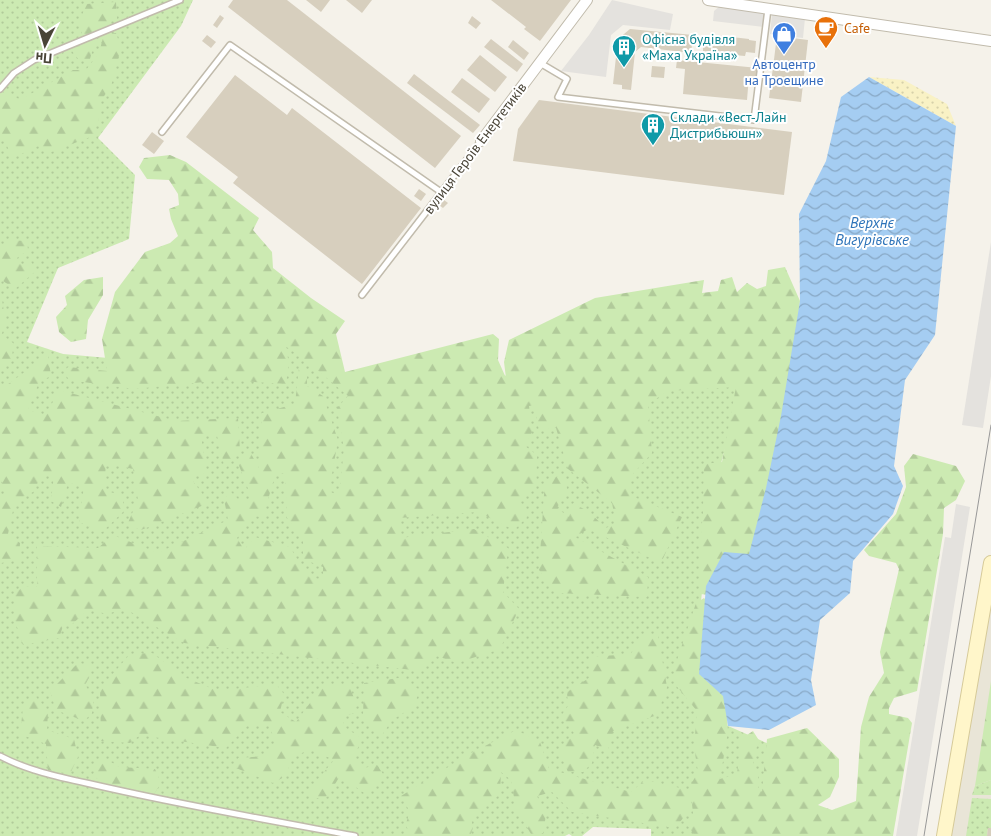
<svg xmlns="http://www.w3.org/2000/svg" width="991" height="836" font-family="'PT Sans',sans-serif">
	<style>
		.residential { fill: #e9e5d7 }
		.grass { fill: url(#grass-dots) }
		.forest { fill: url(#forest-firs); fill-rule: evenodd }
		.sand { fill: url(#sand-dots) }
		.parking { fill: #e4e2de }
		.water { fill: url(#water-waves) }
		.building { fill: #d7cfbe }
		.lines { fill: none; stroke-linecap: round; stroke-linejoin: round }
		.lane-casing { stroke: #c1bbac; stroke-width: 8 }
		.street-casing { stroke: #c1bbac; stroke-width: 12 }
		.secondary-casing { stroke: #d6ca99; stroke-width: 16 }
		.lane { stroke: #fff; stroke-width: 5 }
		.street { stroke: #fff; stroke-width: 10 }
		.secondary { stroke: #fff6ca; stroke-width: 14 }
		.tram { stroke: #989898; stroke-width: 1 }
		.labels { text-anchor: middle; stroke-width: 4; stroke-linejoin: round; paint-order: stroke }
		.food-label { font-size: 14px; fill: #c56008; stroke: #fff; text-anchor: start }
		.culture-label { font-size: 14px; fill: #0d838f; stroke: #fff; text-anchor: start }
		.shop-label { font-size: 14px; fill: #366cbe; stroke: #fff }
		.street-label { font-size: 14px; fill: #494437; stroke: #fff }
		.water-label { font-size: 15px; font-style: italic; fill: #2d73b9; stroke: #fff }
	</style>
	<defs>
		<pattern id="grass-dots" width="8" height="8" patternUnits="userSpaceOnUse" patternTransform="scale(1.25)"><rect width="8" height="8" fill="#cceab2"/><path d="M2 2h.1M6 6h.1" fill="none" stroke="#b1ca9a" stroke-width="1.8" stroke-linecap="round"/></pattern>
		<pattern id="forest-firs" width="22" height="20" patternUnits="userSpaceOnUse" patternTransform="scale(1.25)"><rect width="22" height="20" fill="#cceab2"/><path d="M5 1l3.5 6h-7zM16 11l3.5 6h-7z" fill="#b1ca9a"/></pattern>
		<pattern id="sand-dots" width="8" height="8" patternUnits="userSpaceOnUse" patternTransform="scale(1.25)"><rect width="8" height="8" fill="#f9f2c5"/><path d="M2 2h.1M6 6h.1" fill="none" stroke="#d7d1aa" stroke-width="1.8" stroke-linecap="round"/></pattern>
		<pattern id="water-waves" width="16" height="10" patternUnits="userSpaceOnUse" patternTransform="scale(1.25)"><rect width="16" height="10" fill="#a5cdf2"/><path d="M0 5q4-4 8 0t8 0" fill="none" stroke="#88a8c5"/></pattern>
	</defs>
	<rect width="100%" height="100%" fill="#f5f2ea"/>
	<!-- residential -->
	<polygon class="residential" points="991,577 991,836 948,836"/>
	<!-- grass -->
	<g class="grass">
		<polygon points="0,0 193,0 181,26 98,138 135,175 129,239 58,268 27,342 63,354 131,360 264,293 362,394 754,344 712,496 693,678 719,722 803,759 800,836 651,836 651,829 593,827 582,836 572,836 569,834 565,836 0,836"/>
		<polygon points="991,780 991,795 972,795 975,786"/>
		<polygon points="972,798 991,799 991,828 988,828 987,836 966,836"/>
	</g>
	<!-- forest -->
	<g class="forest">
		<polygon points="116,2 117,19 105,23 95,41 90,59 79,60 72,51 83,41 80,19 87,4"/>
		<polygon points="116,33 121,48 111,86 100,102 100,115 93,136 51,152 38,146 13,158 0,132 0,94 2,92 14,96 20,100 73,70 86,70 99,53 104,34"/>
		<path d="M170,155L186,162L259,218L253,230L272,252L273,268L311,298L345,321L336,334L345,372L493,334L499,339L498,360L506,378L504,362L509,340L595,298L704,280L702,293L718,291L721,280L732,277L737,292L747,283L757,289L766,286L768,270L785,267L800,301L771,537L719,596L700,594V544L703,513L704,464L722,462L736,387L668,391L648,404L652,453L630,477L629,495L682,517L661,563L588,529L575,537L648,577L647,597L557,593L539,570L545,480L565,474L567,489L557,508L569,517L573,503L589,512L606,528L616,523L612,503L568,469L556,428L539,430L534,405L529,406L532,432L525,446L537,455L536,489L519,498L527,517L514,530L478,512L399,518L400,538L474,529L508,548L503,592L519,609L500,649L457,663L437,656L421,671L184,643L124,608L108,614L88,610L70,626H63L59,638L23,645L15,621V594L23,586L37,587V546L98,548L113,535L158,553L228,520L224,499L231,492L240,501L252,499L238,463L250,452L259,468L262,413L295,404L299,367L307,373V386L323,396L338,440L329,491L339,496L344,449L337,408L348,396L303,358L285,346L289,362L286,384L224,380L134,389L69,380L64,372L68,367L107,371L102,339L115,292L145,252L170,243L178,236L171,219L169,209L179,205L178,194L169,180L147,179L139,167L144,158ZM276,472L285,474L287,518L303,539V559L323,567V580L307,576L290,547L255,537L244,550L237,538L253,516L263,517Z"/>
		<polygon points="6,240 27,241 28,250 17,258 21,265 31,262 37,270 15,289 0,279 0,253"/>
		<polygon points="103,277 103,295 88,320 86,339 71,342 59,332 56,317 67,305 65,296 84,280"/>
		<polygon points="0,300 2,300 5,318 2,335 13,343 12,361 0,366"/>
		<polygon points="48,355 51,376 39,382 28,410 46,415 59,390 176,421 238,418 240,451 225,469 217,436 201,436 207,473 190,477 209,503 141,530 127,525 138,500 133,469 106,463 104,490 123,496 123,512 102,532 79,522 84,486 68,483 61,507 51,501 54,475 42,475 33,492 15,501 8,534 20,543 19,560 1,563 0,496 6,493 0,476 0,390"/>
		<polygon points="913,454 956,466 965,481 956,500 944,508 943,534 917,691 894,698 889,708 889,714 908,718 912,723 893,836 695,836 688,826 693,813 690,786 698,772 694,747 697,711 674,683 676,663 696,603 704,598 712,607 725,693 728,731 720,779 737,774 741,739 753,731 760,742 755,750 753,766 758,775 758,787 762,792 767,739 807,728 839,759 839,777 830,797 818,805 832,810 856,801 861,727 869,697 884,673 880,652 899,569 896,563 869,556 864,550 896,514 906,487 904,466"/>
		<polygon points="640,636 658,636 667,687 657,715 613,731 608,750 595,745 592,763 583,772 568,772 559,751 574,733 561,716 568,706 567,692 589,678 589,657 631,654"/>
		<polygon points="152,653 184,677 218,691 276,684 284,694 280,712 296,722 324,684 349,686 357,705 354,713 345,716 343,726 361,738 354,760 364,768 377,765 383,774 367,795 340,776 327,797 309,799 309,790 334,760 310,749 292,758 286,776 273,783 236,768 238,758 265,756 275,744 270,726 249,724 226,748 140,735 130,743 101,741 100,689 130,654"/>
		<polygon points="78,663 90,665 91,674 85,685 94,698 92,713 84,721 56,710 50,691"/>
		<polygon points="399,678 420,690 413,707 392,720 382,735 378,735 363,716 364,683"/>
		<polygon points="991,681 991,780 975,786"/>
		<polygon points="36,697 48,711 47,730 74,739 78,757 70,774 48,770 46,744 20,734 23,708"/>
		<polygon points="516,730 540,742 549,769 631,792 645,780 689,790 689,811 675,828 572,812 552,792 537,796 546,815 543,833 531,834 516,809 511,780 501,772 500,794 471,818 473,828 470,836 409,836 406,823 410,812 401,796 476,750 486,759 485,746"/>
		<polygon points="106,759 119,767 155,769 161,783 154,794 102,783 93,775 97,763"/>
	</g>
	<!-- sand -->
	<polygon class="sand" points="869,77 904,80 947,104 956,126"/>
	<!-- parking -->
	<g class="parking">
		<polygon points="612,0 673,14 670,30 623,25 611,35 606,77 561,71 589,35"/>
		<polygon points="720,6 766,13 764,27 713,21 714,11"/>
		<polygon points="772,14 805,18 803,38 770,34"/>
		<polygon points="991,242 991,376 983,428 962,425"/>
		<polygon points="956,504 970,507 917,836 896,836 945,537 951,538"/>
	</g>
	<!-- water -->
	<polygon class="water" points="869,77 956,126 935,335 905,380 894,466 903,486 893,514 853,561 850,593 820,620 811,680 816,705 769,730 728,726 723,696 699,674 706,586 724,552 749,554 766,488 781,416 800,301 799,214 826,161 841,97"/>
	<!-- building -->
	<g class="building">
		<polygon points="233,0 287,0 461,136 435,168 228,7"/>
		<polygon points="306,0 330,0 321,12"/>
		<polygon points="346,0 372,0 362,13"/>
		<polygon points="491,0 571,0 540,41 524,29 526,27"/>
		<polygon points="220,15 224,18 217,28 213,25"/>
		<polygon points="472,16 481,23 476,29 468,23"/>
		<polygon points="630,29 693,35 693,39 697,40 696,44 692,44 691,53 641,47 635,52 631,90 622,89 622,85 613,84 618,39"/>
		<polygon points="207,35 216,42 211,48 202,41"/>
		<polygon points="714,35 749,39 749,40 756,41 755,53 746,52 745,56 712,53"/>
		<polygon points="777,36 808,40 801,102 769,98"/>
		<polygon points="491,39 523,64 517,72 484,47"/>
		<polygon points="513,40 529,53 524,60 508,47"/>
		<polygon points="703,46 711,47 711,52 703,51"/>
		<polygon points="480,55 507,77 495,92 467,70"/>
		<polygon points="677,60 758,68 757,77 749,76 747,100 683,94 685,69 676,68"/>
		<polygon points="652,66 665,67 664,78 651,77"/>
		<polygon points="414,74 480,125 473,133 407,83"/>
		<polygon points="235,75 287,115 292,108 421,208 362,284 233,183 238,177 186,137"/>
		<polygon points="462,78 490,99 479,113 451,92"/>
		<polygon points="539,100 792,132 784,195 513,161 518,129"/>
		<polygon points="152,132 164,141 154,154 142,145"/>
		<polygon points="419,189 426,194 421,201 414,196"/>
		<polygon points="444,200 448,203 443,208 439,205"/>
		<polygon points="988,828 991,828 991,836 987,836"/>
	</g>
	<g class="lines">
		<!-- lane casing -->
		<g class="lane-casing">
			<g id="lane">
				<polyline points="540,63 567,79 558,97 754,120 768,9"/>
				<polyline points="0,89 14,73 34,60 180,0"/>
				<polyline points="162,132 230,45 441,192"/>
				<polyline points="362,295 481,141"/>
				<path d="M0,756C34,774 75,780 113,789C193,807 274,821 355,836"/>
			</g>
		</g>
		<!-- street casing -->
		<g class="street-casing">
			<g id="street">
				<polyline points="708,0 991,41"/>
				<polyline points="481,141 587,0"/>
			</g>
		</g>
		<!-- secondary casing -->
		<g class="secondary-casing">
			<polyline id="secondary" points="944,836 991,563"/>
		</g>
		<!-- lane -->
		<use href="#lane" class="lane"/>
		<!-- street -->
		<use href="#street" class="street"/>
		<!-- secondary -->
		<use href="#secondary" class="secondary"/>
		<!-- tram -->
		<polyline class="tram" points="924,836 991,425"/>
	</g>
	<!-- icons -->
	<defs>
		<g id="cafe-pin" transform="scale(1.25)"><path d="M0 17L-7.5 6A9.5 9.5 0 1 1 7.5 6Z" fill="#e8710a" stroke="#fff"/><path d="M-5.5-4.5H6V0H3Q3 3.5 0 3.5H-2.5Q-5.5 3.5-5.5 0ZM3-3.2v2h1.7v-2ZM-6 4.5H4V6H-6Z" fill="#fff"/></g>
		<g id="shop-pin" transform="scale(1.25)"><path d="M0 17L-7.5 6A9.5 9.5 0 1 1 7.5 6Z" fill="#3f7fe0" stroke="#fff"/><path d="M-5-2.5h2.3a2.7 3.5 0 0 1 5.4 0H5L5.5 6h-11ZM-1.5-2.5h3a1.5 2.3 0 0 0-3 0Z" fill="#fff"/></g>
		<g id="building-pin" transform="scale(1.25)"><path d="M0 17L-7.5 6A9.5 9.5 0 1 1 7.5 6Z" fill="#0f9aa8" stroke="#fff"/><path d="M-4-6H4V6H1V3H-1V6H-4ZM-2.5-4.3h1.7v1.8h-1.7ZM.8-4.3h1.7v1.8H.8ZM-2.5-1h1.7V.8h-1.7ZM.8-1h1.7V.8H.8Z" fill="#fff"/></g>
	</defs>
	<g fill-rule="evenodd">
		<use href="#cafe-pin" x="826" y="28"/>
		<use href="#shop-pin" x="784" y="34"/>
		<use href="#building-pin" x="624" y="47"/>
		<use href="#building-pin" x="653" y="125"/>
	</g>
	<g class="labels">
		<!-- food labels -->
		<g class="food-label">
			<text x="844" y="33">Cafe</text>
		</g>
		<!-- culture labels -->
		<g class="culture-label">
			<text x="642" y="44">Офісна будівля<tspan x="642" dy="16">«Маха Україна»</tspan></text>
			<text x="670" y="122">Склади «Вест-Лайн<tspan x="670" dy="16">Дистрибьюшн»</tspan></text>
		</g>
		<!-- shop labels -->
		<g class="shop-label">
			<text x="784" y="69">Автоцентр<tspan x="784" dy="16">на Троещине</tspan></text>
		</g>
		<!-- street labels -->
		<g class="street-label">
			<text transform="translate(475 148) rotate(-53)" y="5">вулиця Героїв Енергетиків</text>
		</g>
		<!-- water labels -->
		<g class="water-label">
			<text x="872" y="228">Верхнє<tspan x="872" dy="17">Вигурівське</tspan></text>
		</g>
	</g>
	<!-- north arrow -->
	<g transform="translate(45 45) rotate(185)" stroke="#ffffff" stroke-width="4" paint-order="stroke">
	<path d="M0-4L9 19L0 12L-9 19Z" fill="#494437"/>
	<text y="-8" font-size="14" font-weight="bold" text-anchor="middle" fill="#494437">Пн</text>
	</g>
</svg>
